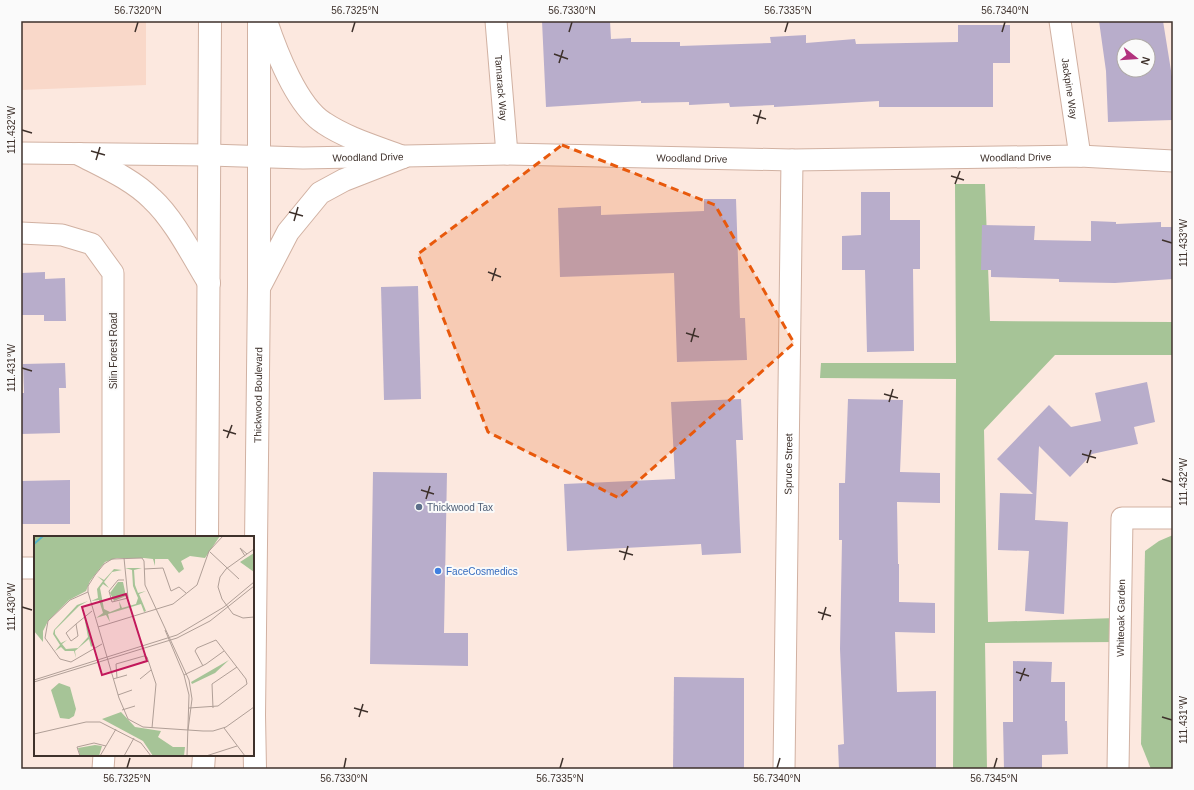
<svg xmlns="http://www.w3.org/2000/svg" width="1194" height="790" font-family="Helvetica,sans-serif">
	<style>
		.built { fill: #f9d8c9 }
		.green { fill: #a6c497 }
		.building { fill: #b8adcb; fill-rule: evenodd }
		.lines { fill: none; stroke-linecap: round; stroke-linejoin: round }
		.street-casing { stroke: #d1b1a2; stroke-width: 23 }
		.secondary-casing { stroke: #d1b1a2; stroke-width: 24 }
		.street { stroke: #fff; stroke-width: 21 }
		.secondary { stroke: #fff; stroke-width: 22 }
		.marked { fill: #e8590c; fill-opacity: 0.2; stroke: #e8590c; stroke-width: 3; stroke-dasharray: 8 5; stroke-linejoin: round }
		.ticks { fill: none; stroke: #3e312b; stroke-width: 1.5 }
		.service-dot { fill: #5c6f8a; stroke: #fafafa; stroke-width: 1.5 }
		.shop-dot { fill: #3f7fe0; stroke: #fafafa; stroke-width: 1.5 }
		.labels { text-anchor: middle; stroke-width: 4; stroke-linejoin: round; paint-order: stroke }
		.street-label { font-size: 10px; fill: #3e312b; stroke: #fafafa }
		.service-label { font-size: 10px; fill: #4e5e75; stroke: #fafafa; text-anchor: start }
		.shop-label { font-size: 10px; fill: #366cbe; stroke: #fafafa; text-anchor: start }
		.inset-river { fill: none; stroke: #56b3c9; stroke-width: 2 }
		.inset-road { fill: none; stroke: #b09f97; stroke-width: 1 }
		.view { fill: #c2185b; fill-opacity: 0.15; stroke: #c2185b; stroke-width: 2 }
		.inset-edge { fill: none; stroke: #3e312b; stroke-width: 2 }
		.neatline { fill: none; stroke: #3e312b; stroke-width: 1.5 }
		.ticks-label { font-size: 10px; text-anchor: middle; fill: #3e312b }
	</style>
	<rect width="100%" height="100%" fill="#fce8df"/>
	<!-- built -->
	<polygon class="built" points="21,21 146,21 146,85 21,90"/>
	<!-- green -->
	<g class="green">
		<polygon points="955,184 985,184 990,321 1173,322 1173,355 1055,355 984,430 988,622 1116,618 1116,642 985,643 987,769 953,769 956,379 820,378 821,363 956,363"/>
		<polygon points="1173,535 1173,769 1151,769 1141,744 1145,551 1159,541"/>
	</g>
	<!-- building -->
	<g class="building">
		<polygon points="542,21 610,21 611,39 631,38 631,42 680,42 680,46 771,43 770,37 806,35 806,43 855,39 856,44 958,42 958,25 1010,25 1010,63 993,63 993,107 879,107 879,101 774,107 774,105 730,107 729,103 689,105 689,102 641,103 641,101 546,107"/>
		<path d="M1099,21H1163L1173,83V120L1108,122L1106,71ZM1124,46H1148V70H1124Z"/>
		<polygon points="861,192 890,192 890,220 920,220 920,269 913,269 914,351 867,352 865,270 842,270 842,236 861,235"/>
		<polygon points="704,199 736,199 740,318 745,318 747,360 677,362 674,273 560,277 558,208 601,206 601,215 704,211"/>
		<polygon points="1091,221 1116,222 1116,224 1161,222 1161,227 1173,227 1173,279 1115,283 1059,282 1059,279 991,277 991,270 981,270 982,225 1035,226 1034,240 1091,241"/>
		<polygon points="45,272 45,279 65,278 66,321 44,321 44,315 21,315 21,273"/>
		<polygon points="418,286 421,399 384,400 381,287"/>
		<polygon points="65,363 66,388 59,388 60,433 21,434 21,393 24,393 23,364"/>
		<polygon points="1147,382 1155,422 1134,427 1138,444 1092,454 1070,477 1039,446 1035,520 1068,522 1064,614 1025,611 1029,551 998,550 1000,493 1033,494 997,459 1049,405 1071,427 1101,421 1095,393"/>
		<polygon points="741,399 743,440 736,440 741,553 702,555 701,544 567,551 564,484 675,479 671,402"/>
		<polygon points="848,399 903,400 900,472 940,473 940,503 897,502 898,564 899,564 899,602 935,603 935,633 895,632 897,692 936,691 936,769 839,769 838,745 844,744 840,649 842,540 839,540 839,483 845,483"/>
		<polygon points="373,472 447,473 444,633 468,633 468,666 370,664"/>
		<polygon points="70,480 70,524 22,524 21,481"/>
		<polygon points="1013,661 1052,662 1051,682 1065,682 1065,721 1067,721 1068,754 1042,755 1042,769 1004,769 1003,722 1013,722"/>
		<polygon points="674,677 744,678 744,769 673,769"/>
	</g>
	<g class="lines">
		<!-- street casing -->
		<g class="street-casing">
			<g id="street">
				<path id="s1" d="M496,21L507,154"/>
				<path id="s2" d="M1060,21L1080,156"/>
				<path id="s3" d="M21,153L210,155L303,158L507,154L792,160L1080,156L1173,161"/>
				<polyline points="21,233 62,235 92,244 113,273 113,537"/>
				<polyline points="21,568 35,568"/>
				<polyline points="103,769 104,755"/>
				<path id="s4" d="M784,769L792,160"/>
				<path id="s5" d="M1118,769L1122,518H1173"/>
			</g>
		</g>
		<!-- secondary casing -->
		<g class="secondary-casing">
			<g id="secondary">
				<path d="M266,21C276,51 297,106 324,123C348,139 377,147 403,157"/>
				<path d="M79,154C104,167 132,179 152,199C174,219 193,257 209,283"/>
				<polyline points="261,284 288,232 320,193 344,180 403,157"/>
				<polyline points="207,537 210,21"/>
				<polyline points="203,769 204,755"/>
				<path id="s6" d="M255,769L254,715L259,287V21"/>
			</g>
		</g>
		<!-- street -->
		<use href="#street" class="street"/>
		<!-- secondary -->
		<use href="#secondary" class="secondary"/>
	</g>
	<!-- marked area -->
	<path class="marked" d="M562,145L715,205L794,343L619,498L488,432L418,254Z"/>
	<!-- ticks -->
	<path class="ticks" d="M135,32L138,22M352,32L355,22M569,32L572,22M785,32L788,22M1002,32L1005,22M554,54L568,59M559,63L563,50M753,115L766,119M757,124L761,110M22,130L32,133M91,151L105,155M96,160L100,147M951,176L964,180M955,184L960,171M289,212L303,216M294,221L298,207M1162,240L1172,243M488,272L501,277M492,281L496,268M686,333L699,337M691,342L695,328M22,368L32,371M884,394L898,398M889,402L893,389M223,430L236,434M227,438L232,425M1082,454L1096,458M1087,463L1091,450M1162,479L1172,482M421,490L434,494M426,499L430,486M619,551L633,555M624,560L628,546M22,607L32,610M818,612L831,616M822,620L826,607M1016,672L1029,676M1020,681L1025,668M354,708L368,712M359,717L363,704M1162,717L1172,720M127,768L130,758M344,768L346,758M560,768L563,758M777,768L780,758M994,768L997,758"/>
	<!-- markers -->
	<circle class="service-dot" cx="419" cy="507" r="4"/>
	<circle class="shop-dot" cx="438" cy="571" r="4"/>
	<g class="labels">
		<!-- street labels -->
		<g class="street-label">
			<text dy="4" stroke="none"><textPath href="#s1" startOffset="67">Tamarack Way</textPath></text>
			<text dy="4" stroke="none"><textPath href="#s2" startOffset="68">Jackpine Way</textPath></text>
			<text dy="4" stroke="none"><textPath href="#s3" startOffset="347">Woodland Drive</textPath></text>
			<text dy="4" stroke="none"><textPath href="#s3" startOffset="995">Woodland Drive</textPath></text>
			<text dy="4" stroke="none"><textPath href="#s3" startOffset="671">Woodland Drive</textPath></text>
			<text transform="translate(113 351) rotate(-90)" y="4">Silin Forest Road</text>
			<text dy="4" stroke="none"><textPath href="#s6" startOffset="374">Thickwood Boulevard</textPath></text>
			<text dy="4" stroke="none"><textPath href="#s4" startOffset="305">Spruce Street</textPath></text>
			<text dy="4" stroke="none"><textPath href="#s5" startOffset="151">Whiteoak Garden</textPath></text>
		</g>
		<!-- service labels -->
		<g class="service-label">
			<text x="427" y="511">Thickwood Tax</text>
		</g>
		<!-- shop labels -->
		<g class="shop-label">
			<text x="446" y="575">FaceCosmedics</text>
		</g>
	</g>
	<!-- overview -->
	<g transform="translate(34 536)">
		<rect width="220" height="220" fill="#fce8df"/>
		<path d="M0,0H186L171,22L156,20L147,25L150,33L145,37L134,23H121V30L119,23L110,22H83L71,26L56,45L52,55L35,64L14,85L9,95V106L0,95ZM220,17V36L206,26ZM91,32H108L100,34L101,49L104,57L112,55L105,58L112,75L110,76L107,68L74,78L76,86L72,79L62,82L69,77L65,64L57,65L64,62L63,53L69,45L63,40L70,44L80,33L88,34L78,36L70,46L75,52L69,48L66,52L70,73L76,76L86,72L85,65L88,72L102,68L104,62L99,50L98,34ZM84,46H89L92,60L80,65L76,57ZM54,65L45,70L21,94V98L27,107L33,104L28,108L32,113L44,112L54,101L50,80L59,109L57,111L55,103L41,115L42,122L40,115H31L27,111L21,115L26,109L19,98L20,94L43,69ZM195,124L181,137L158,148L157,146ZM25,147L36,151L42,173L40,180L35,183L26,182L17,154ZM87,176L101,191L127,195L124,201L139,211H151L150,220H119L109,205L68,183ZM61,209L68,210L65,220H46L44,212Z" fill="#a6c497"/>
		<path class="inset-river" d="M0,8L9,0"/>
		<path class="inset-road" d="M220,13L192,33L186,41L184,51L188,63L199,78L209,82L220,81M176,16L205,43M211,20L206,12L213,18M90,22L94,62L78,66L75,55L84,44H90M110,33L129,32L137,55L145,51L152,57M54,56L36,64L14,85L11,102L26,123L37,126L68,108M42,88L32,97L37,105L44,100L42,88L58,75M64,91L139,68L163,49L175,15L189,0M131,94L150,139L155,159L153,220M150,139L172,128L190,115M83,142L82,128L110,120L113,121L122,148L118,192M79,143L93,139M106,143L117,134M0,144L143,99L190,71L220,46M0,146L143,102L176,85L220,50M84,159L98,154M155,172L184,170L213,148L212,143L182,104L163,112L161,115L169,130M179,172L178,148L203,131M88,174L101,170M190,192L211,220M154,194L158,163L155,144L111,49L110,25L108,22L78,23L70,28L61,39L54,50V56L85,162L94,183L109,191L169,195H179L192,191L220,171M0,198L52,186H66L107,207L117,220M46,220L43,211L60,207L72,210M66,220L82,193M90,220L100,202M172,220L203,210"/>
		<path class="view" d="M92,58L113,125L68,139L48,71Z"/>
		<rect width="220" height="220" class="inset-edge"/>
	</g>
	<!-- border -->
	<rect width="1194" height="790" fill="none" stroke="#fafafa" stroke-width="44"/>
	<!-- north arrow -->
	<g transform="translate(1136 58) rotate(107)"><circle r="19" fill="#fafafa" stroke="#afaaa7"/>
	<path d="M0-3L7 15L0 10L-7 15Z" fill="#b2327e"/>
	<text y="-6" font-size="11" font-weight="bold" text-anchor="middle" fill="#3e312b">N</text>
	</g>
	<rect x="22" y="22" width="1150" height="746" class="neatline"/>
	<g class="ticks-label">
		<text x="138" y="14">56.7320°N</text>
		<text x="355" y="14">56.7325°N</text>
		<text x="572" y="14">56.7330°N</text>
		<text x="788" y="14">56.7335°N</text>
		<text x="1005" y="14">56.7340°N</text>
		<text transform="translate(11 130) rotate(-90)" y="4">111.432°W</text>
		<text transform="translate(1183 243) rotate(-90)" y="4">111.433°W</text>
		<text transform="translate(11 368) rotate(-90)" y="4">111.431°W</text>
		<text transform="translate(1183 482) rotate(-90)" y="4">111.432°W</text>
		<text transform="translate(11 607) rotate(-90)" y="4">111.430°W</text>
		<text transform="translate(1183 720) rotate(-90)" y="4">111.431°W</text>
		<text x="127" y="782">56.7325°N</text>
		<text x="344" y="782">56.7330°N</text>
		<text x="560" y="782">56.7335°N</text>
		<text x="777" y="782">56.7340°N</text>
		<text x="994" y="782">56.7345°N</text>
	</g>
</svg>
